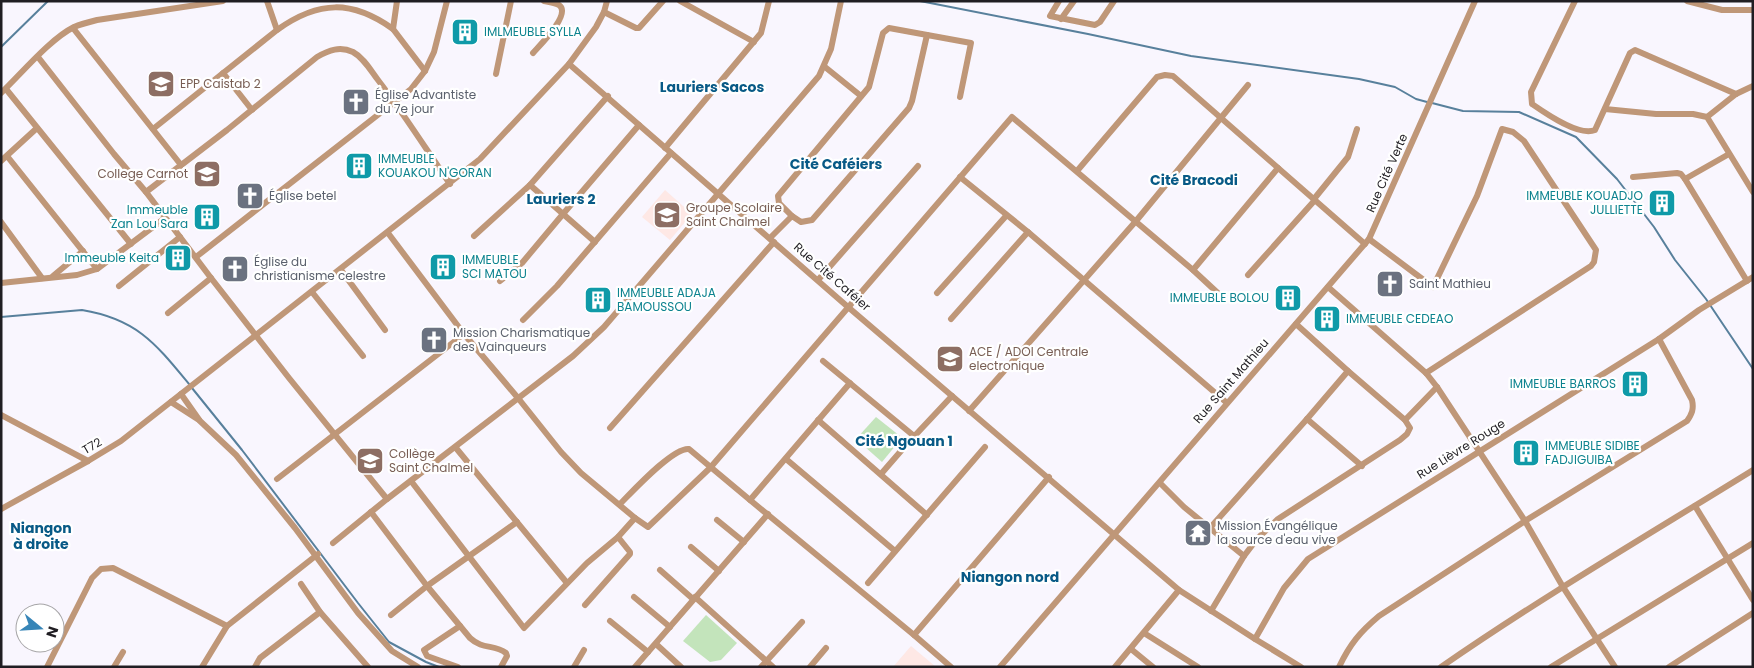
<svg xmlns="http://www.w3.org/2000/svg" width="1754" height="668" font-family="Poppins,sans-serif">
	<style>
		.education { fill: #fee8e5 }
		.pitch { fill: #c3e4bb }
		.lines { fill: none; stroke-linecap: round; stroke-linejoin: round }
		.stream { stroke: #58809c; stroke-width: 2 }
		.minor { stroke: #bf9778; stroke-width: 6 }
		.labels { text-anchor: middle; stroke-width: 4.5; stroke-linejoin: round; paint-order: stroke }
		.culture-label { font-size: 12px; fill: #0d838f; stroke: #fff; text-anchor: start }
		.education-label { font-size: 12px; fill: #785e54; stroke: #fff; text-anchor: start }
		.worship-label { font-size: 12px; fill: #5b616d; stroke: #fff; text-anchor: start }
		.street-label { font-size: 12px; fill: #201e23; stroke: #fff }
		.neighbourhood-label { font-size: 14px; font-weight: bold; fill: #085a86; stroke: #fff }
	</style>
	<rect width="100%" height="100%" fill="#f9f6fe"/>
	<!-- education -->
	<g class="education">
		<polygon points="665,190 692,214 670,240 642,217"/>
		<polygon points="911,646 936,667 893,667"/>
	</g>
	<!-- pitch -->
	<g class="pitch">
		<polygon points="876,417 900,436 901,439 882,462 856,439"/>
		<polygon points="706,615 737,643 721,660 710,662 683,641"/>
	</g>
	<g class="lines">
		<!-- stream -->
		<g class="stream">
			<polyline points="920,1 1088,34 1191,56 1359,79 1395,87 1416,99 1427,102"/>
			<polyline points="1,47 48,1"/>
			<polyline points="1432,103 1463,111 1519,112 1576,137 1617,179 1654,227 1675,260 1706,299 1753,369"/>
			<path d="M1,317L82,310C137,319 156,344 189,384"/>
			<polyline points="192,388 242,450 358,603 389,642 426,662 439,667"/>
		</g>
		<!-- minor -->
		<g class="minor">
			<polyline points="267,1 277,30"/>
			<polyline points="397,1 393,29 425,71"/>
			<polyline points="680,1 754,42"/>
			<polyline points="1059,1 1050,16 1095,25 1100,22 1114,1"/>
			<path d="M1575,1L1531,92L1532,104C1545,113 1579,137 1595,130L1630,53L1635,50L1736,94"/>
			<polyline points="1687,1 1722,10 1753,10"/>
			<polyline points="604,12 636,28 639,28 663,1"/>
			<polyline points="1061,19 1074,1"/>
			<polyline points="73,28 181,165"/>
			<path d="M533,53C539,46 572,14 559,5C555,3 548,2 544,1"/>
			<polyline points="38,57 114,154 146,192 211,278 289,378 387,499 573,356 604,327 819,76 831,49 841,1"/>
			<polyline points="569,64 848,307 1179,590 1255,639 1301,667"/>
			<polyline points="825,67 861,96"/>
			<polyline points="223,73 252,110"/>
			<polyline points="496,74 511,1"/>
			<polyline points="6,89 131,244"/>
			<path d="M1,93C21,74 50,39 74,27C81,24 89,22 97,20L223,1"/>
			<polyline points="1605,109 1656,114 1693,114 1707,117 1753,192"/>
			<polyline points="1707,117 1736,94 1753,86"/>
			<path d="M153,129L277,30C319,0 352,0 393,29"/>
			<polyline points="665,148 761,33 769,1"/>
			<polyline points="7,156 97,269"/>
			<polyline points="1,161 37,128"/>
			<polyline points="1077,171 1157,77 1165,75 1173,76 1365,244"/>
			<polyline points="960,177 1028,232 1227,403"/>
			<polyline points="1633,177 1677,173 1681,174 1685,179 1729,154"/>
			<polyline points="1685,179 1747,281"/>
			<polyline points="530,185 595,242"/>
			<path d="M146,192L227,130L317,57C329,50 340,46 353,52C364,58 371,71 378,80C404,114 426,149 450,184"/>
			<polyline points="1314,199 1348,157 1357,129"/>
			<polyline points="792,216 779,203 778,196 869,87 883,33 889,28 971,43 960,97"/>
			<polyline points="1,222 42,278"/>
			<polyline points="388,233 464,334 518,398 561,452 581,473 635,518 648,527 710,468 1012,117 1193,270 1221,296"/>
			<polyline points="474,236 530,185 608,96"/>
			<polyline points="770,238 792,216 801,222 812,220 909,108 912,101 927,35"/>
			<polyline points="1369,239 1433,287 1477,196 1502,129 1513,132 1524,141 1596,250 1594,262 1591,266 1426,373"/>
			<polyline points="196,257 411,89 425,71 434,52 447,1"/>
			<polyline points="341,270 385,330"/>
			<polyline points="1193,270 1278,168"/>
			<polyline points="1248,275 1315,200"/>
			<polyline points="53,276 83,251"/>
			<polyline points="818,280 918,166"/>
			<polyline points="500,281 522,263 563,214 639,125"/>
			<polyline points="1,283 77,275 97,269 165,218"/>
			<polyline points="119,286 180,237"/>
			<polyline points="1328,287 1426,373 1437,387 1525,521 1563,587 1615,667"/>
			<polyline points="312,292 363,356"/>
			<polyline points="937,293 1006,216"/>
			<polyline points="168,313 211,278"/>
			<polyline points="951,319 1028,232"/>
			<polyline points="523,320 557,286 671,153"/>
			<polyline points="1296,324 1348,371"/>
			<polyline points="823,361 914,436"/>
			<polyline points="850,383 750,500 914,635"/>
			<polyline points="181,394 200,421 236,455 295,528 358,613 392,651 418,667"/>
			<polyline points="171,402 199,420"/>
			<polyline points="969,411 1136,221 1248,85"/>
			<polyline points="1,415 88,461"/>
			<polyline points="1307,419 1362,466"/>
			<polyline points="818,420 927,515"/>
			<polyline points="610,428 774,242"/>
			<polyline points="456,448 567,583"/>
			<polyline points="786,459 895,551"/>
			<polyline points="881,474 907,444 952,396"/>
			<polyline points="277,479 464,334"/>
			<polyline points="411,481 524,628 587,563 618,537 635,518"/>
			<polyline points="1160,483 1184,507 1244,556"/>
			<path d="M620,504C632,492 673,447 689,449L750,500"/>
			<polyline points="1695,506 1753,600"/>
			<polyline points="1,509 88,461 121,441 480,159 569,64 596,27 604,12 607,1"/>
			<path d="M371,512L427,586L470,638C483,650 494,644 506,653L507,656L501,667"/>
			<polyline points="717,520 744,542"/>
			<polyline points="1210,528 1307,419 1348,371 1405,420 1437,387"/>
			<polyline points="333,543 387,499"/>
			<polyline points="691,547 719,571"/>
			<polyline points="660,570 693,599"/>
			<polyline points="868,583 985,447"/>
			<polyline points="301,584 320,612 368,667"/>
			<polyline points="634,597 670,627"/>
			<polyline points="695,597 773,667"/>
			<polyline points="585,605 630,554 630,552 618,537"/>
			<polyline points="1211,611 1244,556 1257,539 1278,519 1400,440 1407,434 1410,428 1405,420"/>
			<polyline points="391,615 427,586 517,522"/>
			<polyline points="610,621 648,652"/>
			<polyline points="1144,633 1198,667"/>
			<polyline points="1255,639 1284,588 1308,559 1659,339 1699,310 1753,277"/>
			<polyline points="656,644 681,667"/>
			<polyline points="1131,649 1153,667"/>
			<polyline points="47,667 92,578 101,569 113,568 227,626"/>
			<polyline points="114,667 123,652"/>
			<polyline points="202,667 227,626 318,554"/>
			<polyline points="255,667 260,658 320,612"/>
			<polyline points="458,667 427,656 424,650 460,626"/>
			<polyline points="574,667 584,650"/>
			<polyline points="635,667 768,514"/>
			<polyline points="761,667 802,622"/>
			<polyline points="810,667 826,648"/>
			<polyline points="951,667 914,635 1049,477"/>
			<polyline points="1000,667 1369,239 1475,1"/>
			<polyline points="1115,667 1179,590"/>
			<path d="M1339,667C1350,644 1360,632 1379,616L1525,521L1687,421C1692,414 1694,409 1692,400L1659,339"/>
			<path d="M1441,667C1542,597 1648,535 1753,470"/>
			<polyline points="1551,667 1753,543"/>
			<polyline points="1669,667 1753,613"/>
		</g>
	</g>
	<!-- icons -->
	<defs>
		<g id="building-square" transform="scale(1.4375)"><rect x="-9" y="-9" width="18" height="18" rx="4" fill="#0f9aa8" stroke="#fff"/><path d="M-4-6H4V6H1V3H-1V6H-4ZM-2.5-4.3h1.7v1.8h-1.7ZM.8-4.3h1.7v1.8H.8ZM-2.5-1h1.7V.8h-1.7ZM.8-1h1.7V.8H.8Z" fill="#fff"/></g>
		<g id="school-square" transform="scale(1.4375)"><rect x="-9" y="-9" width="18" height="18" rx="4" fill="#8d6e63" stroke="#fff"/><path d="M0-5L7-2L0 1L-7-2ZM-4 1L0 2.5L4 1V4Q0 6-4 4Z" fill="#fff"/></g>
		<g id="church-square" transform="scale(1.4375)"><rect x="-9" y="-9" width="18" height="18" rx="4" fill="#6b7280" stroke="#fff"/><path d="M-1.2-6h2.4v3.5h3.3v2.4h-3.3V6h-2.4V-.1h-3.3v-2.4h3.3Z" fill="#fff"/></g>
		<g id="temple-square" transform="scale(1.4375)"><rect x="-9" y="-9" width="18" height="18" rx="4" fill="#6b7280" stroke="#fff"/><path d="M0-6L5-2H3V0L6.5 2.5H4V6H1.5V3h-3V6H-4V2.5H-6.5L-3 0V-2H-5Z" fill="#fff"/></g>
	</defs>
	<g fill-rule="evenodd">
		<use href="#building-square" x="465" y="32"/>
		<use href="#school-square" x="161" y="84"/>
		<use href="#church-square" x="356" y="102"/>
		<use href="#building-square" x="359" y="166"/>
		<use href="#school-square" x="207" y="174"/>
		<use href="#church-square" x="250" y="196"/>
		<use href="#building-square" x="1662" y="203"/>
		<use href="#school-square" x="667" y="215"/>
		<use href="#building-square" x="207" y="217"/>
		<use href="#building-square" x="178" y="258"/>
		<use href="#building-square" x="443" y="267"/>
		<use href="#church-square" x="235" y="269"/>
		<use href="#church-square" x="1390" y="284"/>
		<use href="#building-square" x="1288" y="298"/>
		<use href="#building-square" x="598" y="300"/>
		<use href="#building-square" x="1327" y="319"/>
		<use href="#church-square" x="434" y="340"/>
		<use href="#school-square" x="950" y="359"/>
		<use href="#building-square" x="1635" y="384"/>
		<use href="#building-square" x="1526" y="453"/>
		<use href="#school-square" x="370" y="461"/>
		<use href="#temple-square" x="1198" y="533"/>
	</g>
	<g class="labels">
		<!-- culture labels -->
		<g class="culture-label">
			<text x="484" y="36">IMLMEUBLE SYLLA</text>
			<text x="378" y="163">IMMEUBLE<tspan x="378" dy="14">KOUAKOU N'GORAN</tspan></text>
			<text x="1643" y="200" text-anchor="end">IMMEUBLE KOUADJO<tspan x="1643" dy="14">JULLIETTE</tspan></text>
			<text x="188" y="214" text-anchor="end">Immeuble<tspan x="188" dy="14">Zan Lou Sara</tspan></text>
			<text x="159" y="262" text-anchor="end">Immeuble Keita</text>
			<text x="462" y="264">IMMEUBLE<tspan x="462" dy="14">SCI MATOU</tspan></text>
			<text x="617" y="297">IMMEUBLE ADAJA<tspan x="617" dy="14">BAMOUSSOU</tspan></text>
			<text x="1269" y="302" text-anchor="end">IMMEUBLE BOLOU</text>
			<text x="1346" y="323">IMMEUBLE CEDEAO</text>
			<text x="1616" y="388" text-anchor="end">IMMEUBLE BARROS</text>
			<text x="1545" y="450">IMMEUBLE SIDIBE<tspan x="1545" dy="14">FADJIGUIBA</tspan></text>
		</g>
		<!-- education labels -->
		<g class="education-label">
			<text x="180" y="88">EPP Caistab 2</text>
			<text x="188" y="178" text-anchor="end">College Carnot</text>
			<text x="686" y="212">Groupe Scolaire<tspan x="686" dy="14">Saint Chalmel</tspan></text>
			<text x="969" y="356">ACE / ADOI Centrale<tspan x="969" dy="14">electronique</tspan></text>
			<text x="389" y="458">Collège<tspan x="389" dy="14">Saint Chalmel</tspan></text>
		</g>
		<!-- worship labels -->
		<g class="worship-label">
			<text x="375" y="99">Église Advantiste<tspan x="375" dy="14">du 7e jour</tspan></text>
			<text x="269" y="200">Église betel</text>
			<text x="254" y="266">Église du<tspan x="254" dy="14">christianisme celestre</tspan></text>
			<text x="1409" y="288">Saint Mathieu</text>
			<text x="453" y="337">Mission Charismatique<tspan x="453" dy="14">des Vainqueurs</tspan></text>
			<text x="1217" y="530">Mission Évangélique<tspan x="1217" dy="14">la source d'eau vive</tspan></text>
		</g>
		<!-- street labels -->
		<g class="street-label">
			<text transform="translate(1387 173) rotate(-66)" y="4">Rue Cité Verte</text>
			<text transform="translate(832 277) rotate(41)" y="4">Rue Cité Caféier</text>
			<text transform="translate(1231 381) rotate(-49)" y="4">Rue Saint Mathieu</text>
			<text transform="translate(92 446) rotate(-30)" y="4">T72</text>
			<text transform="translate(1461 449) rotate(-32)" y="4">Rue Lièvre Rouge</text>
		</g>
		<!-- neighbourhood labels -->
		<g class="neighbourhood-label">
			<text x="712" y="92">Lauriers Sacos</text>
			<text x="836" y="169">Cité Caféiers</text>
			<text x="1194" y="185">Cité Bracodi</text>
			<text x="561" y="204">Lauriers 2</text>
			<text x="904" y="446">Cité Ngouan 1</text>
			<text x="41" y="533">Niangon<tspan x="41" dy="16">à droite</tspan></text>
			<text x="1010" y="582">Niangon nord</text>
		</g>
	</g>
	<!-- border -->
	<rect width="1754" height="668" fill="none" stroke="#201e23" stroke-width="5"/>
	<!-- north arrow -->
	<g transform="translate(40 628) rotate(108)"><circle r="24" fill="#ffffff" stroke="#a6a5a7"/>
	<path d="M0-4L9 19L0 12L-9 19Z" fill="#3785b7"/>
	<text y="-8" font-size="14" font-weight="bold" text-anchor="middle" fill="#201e23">N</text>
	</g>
</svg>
